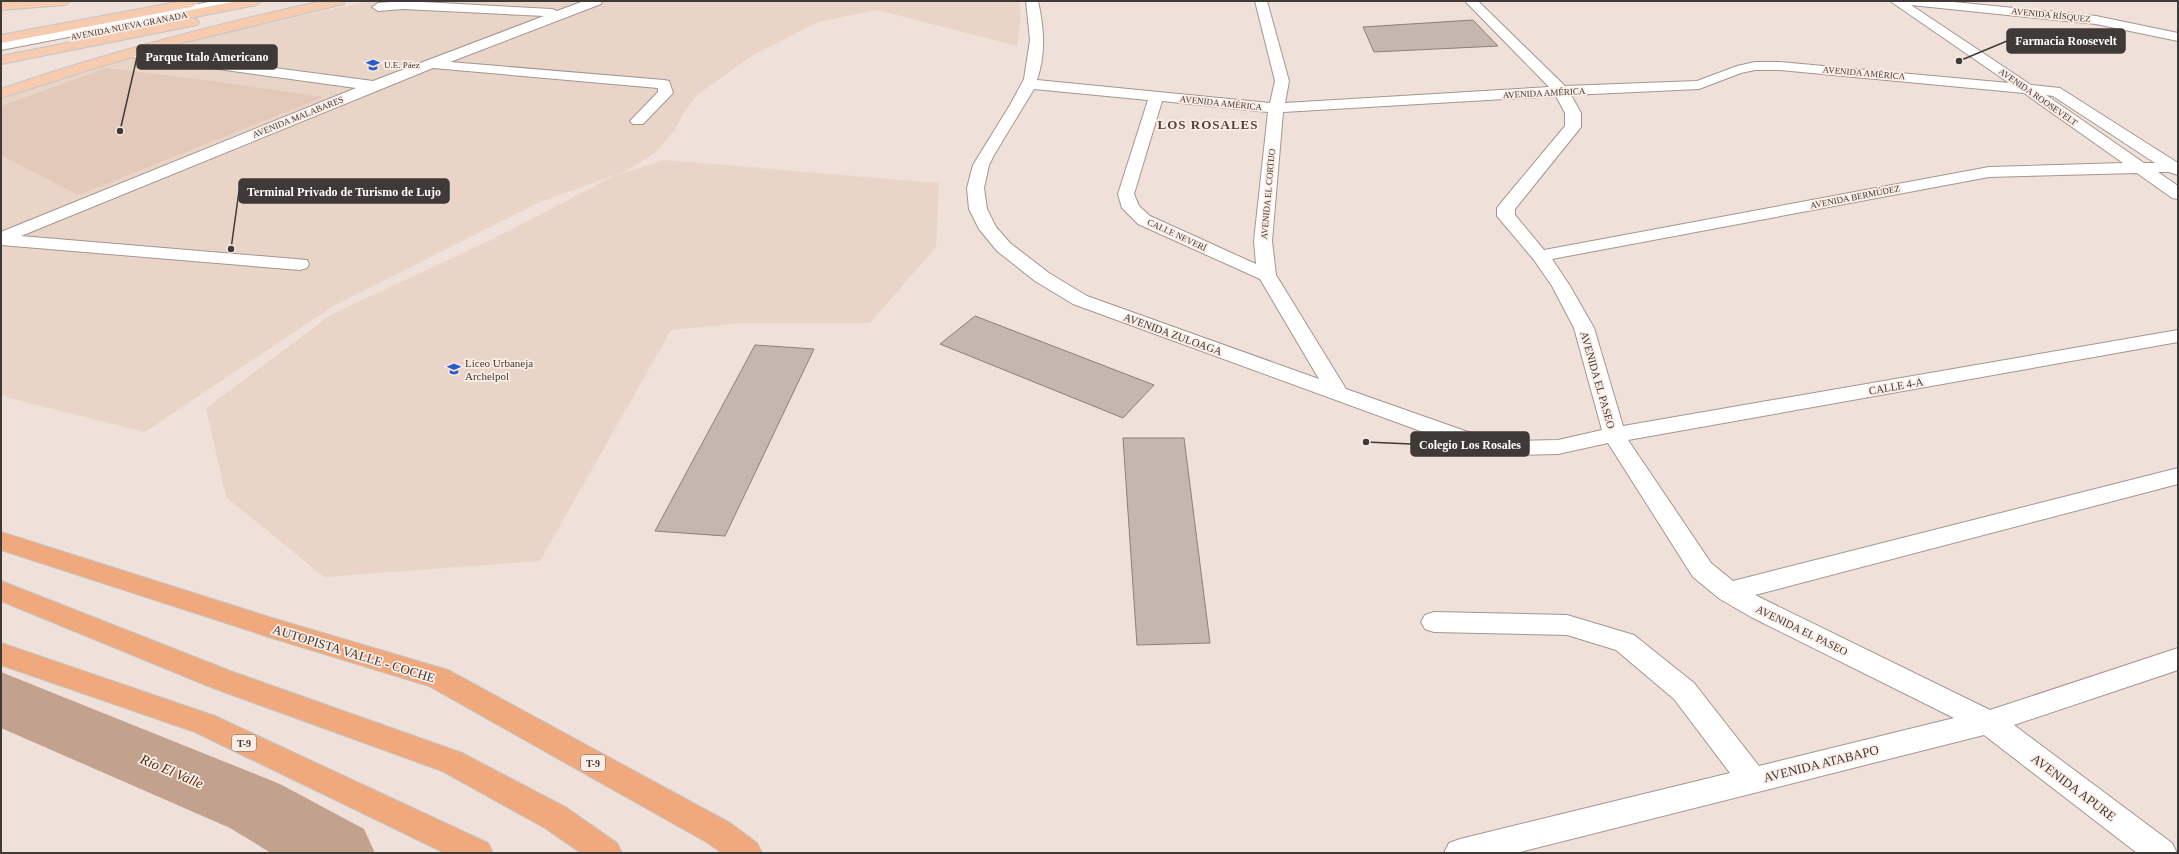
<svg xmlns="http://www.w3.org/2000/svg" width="2179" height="854" font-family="Georgia,serif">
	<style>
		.built { fill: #e9d4c8 }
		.green { fill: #e3c9b9 }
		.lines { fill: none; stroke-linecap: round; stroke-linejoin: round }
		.river { fill: #c2a28e; fill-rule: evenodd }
		.building { fill: #c4b7b0; stroke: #8b7f78 }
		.minor-casing { stroke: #a3968f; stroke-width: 2 }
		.major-casing { stroke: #c5c4c3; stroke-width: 2 }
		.highway-casing { stroke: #c5c4c3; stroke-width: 2 }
		.minor { fill: #fff; fill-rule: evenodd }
		.major { fill: #f6cbb0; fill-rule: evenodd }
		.highway { fill: #f0a97c; fill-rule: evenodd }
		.labels { text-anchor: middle; stroke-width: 3.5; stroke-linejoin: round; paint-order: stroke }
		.far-street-label { font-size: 9px; fill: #3f3a37; stroke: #fceee6 }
		.far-poi-label { font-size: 9px; fill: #3f3a37; stroke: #fceee6; text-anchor: start }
		.shield { fill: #fceee6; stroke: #78706c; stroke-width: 1 }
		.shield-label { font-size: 10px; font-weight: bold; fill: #3f3a37 }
		.street-label { font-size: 11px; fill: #3f3a37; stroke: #fceee6 }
		.poi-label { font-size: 11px; fill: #3f3a37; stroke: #fceee6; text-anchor: start }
		.far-district-label { font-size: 13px; font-weight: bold; letter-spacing: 1px; fill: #4e433d; stroke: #fceee6 }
		.near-street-label { font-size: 13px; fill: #3f3a37; stroke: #fceee6 }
		.near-water-label { font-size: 14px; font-style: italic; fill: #542909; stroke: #fceee6 }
		.leader { fill: none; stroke: #3f3a37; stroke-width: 1.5 }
		.callout-dot { fill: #3f3a37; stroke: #fceee6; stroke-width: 1.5 }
		.callout { fill: #3f3a37; stroke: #3f3a37; stroke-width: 1.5 }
		.callout-label { font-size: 12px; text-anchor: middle; font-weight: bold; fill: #fff }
	</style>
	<rect width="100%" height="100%" fill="#efe1d9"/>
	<!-- built -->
	<g class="built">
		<polygon points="369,1 1019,1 1021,18 1017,46 877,10 818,22 750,57 696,96 685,111 674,131 656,152 626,171 540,202 335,305 145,432 13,399 1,394 1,99 88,71 207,37"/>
		<polygon points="664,160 939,183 936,247 870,323 744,323 671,330 540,561 324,577 226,497 206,408 332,314 493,239 614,176"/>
	</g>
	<!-- green -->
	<polygon class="green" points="106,68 205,80 324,97 78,195 1,155 1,106"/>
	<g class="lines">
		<!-- river -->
		<polygon class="river" points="1,672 280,784 364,829 375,853 271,853 230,828 1,728"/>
	</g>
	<!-- building -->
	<g class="building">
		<polygon points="1473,20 1498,46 1374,52 1363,27"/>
		<polygon points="975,316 1154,385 1123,418 940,344"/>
		<polygon points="755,345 814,349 725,536 655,531"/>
		<polygon points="1123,438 1184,438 1210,643 1137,645"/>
	</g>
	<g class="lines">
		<!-- minor casing -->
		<g class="minor-casing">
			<g id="minor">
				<polygon points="214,1 240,1 234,5 1,50 1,42"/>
				<polygon points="403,1 552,9 557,11 584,1 602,1 601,4 450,62 664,80 669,81 673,93 643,124 633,124 630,121 658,92 658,88 433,68 21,236 307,260 309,264 307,268 300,270 1,245 1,232 356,88 132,57 125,53 127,50 132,49 373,81 544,16 403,9 378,11 372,7 378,3"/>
				<path d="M1026,1H1038C1044,28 1046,53 1037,80L1270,103L1275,81L1255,1H1267L1289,81L1285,103L1549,87L1465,1H1478L1565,86L1697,81L1737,66L1755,62H1780L2009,83L1890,1H1944L2096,16L2178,33V41L2096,24L1911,5L2031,85L2060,88L2178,163V175L2169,172H2158L2178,186V199L2172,198L2137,173L1989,177L1552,259L1570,286L1594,328L1623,426L2178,330V342L1628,440L1711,563L1733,581L2178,468V484L1755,595L1990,710L2178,648V670L2014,725L2172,843L2177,853H2137L1984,735L1516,853H1444L1449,843L1460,839L1730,773L1674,699L1616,650L1567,635L1434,632L1425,629L1421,622L1425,615L1434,612L1567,615L1634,635L1694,683L1759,766L1954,718L1751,617L1720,599L1693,577L1608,443L1558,454L1516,455L1456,444L1073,304L1035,281L997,251L979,229L969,209L967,188L973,165L1010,105L1024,79L1030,40ZM1755,70H1780L2024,93L2123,163L1989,167L1544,250L1515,215V209L1581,127V113L1571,95L1699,89L1741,73ZM1034,89L1148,100L1118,194L1122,208L1138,224L1260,279L1319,379L1087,296L1049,273L1010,243L996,227L987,209L984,188L989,165L994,155ZM2046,95L2053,96L2155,163H2144ZM1556,96L1565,113V126L1500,204L1497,208V216L1534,260L1552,286L1574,328L1602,430L1558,440L1516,441L1468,432L1346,389L1276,275L1272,241L1283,112ZM1162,101L1268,112L1254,241L1256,264L1150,216L1139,206L1134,194Z"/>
			</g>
		</g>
		<!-- major casing -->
		<g class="major-casing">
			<g id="major">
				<polygon points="16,1 71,1 65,5 1,10 1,2"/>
				<polygon points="182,1 197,1 198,3 192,7 1,43 1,35"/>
				<polygon points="237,1 262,1 256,5 175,21 168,17 175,13"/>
				<path d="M322,1H345L344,4L173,45L89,70L1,98V89C106,53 213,25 322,1Z"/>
				<polygon points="192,18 197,19 199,22 197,25 1,64 1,56"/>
			</g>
		</g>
		<!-- highway casing -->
		<g class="highway-casing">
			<g id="highway">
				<polygon points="1,532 272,618 448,670 730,823 757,843 762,853 722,853 708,843 429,686 272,638 1,550"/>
				<polygon points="1,581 233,672 462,753 567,808 617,843 622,853 581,853 545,828 442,771 213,688 1,601"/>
				<polygon points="1,643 215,716 488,843 493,853 445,853 195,732 1,665"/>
			</g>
		</g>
		<!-- minor -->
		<use href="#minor" class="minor"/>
		<!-- major -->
		<use href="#major" class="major"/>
		<!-- highway -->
		<use href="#highway" class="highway"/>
	</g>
	<!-- icons -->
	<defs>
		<g id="school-bare" transform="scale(1.08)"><path d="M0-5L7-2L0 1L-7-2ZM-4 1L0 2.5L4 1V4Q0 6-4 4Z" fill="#285cc9" stroke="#fceee6" stroke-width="2.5" paint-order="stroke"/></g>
	</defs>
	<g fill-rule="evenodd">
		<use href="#school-bare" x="373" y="65"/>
		<use href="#school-bare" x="454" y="369"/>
	</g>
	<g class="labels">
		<!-- far-street labels -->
		<g class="far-street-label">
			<text transform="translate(2051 15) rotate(6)" y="3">AVENIDA RÍSQUEZ</text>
			<text transform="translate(129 26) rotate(-11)" y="3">AVENIDA NUEVA GRANADA</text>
			<text transform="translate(1864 73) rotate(5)" y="3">AVENIDA AMÉRICA</text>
			<text transform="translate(1544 93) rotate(-3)" y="3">AVENIDA AMÉRICA</text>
			<text transform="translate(2038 97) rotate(35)" y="3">AVENIDA ROOSEVELT</text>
			<text transform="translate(1221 103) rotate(6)" y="3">AVENIDA AMÉRICA</text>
			<text transform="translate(298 117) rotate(-22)" y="3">AVENIDA MALABARES</text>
			<text transform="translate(1268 194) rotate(-85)" y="3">AVENIDA EL CORTIJO</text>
			<text transform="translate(1855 197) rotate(-11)" y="3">AVENIDA BERMÚDEZ</text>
			<text transform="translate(1177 235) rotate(25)" y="3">CALLE NEVERÍ</text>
		</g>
		<!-- far-poi labels -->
		<g class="far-poi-label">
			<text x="384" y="68">U.E. Páez</text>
		</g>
		<!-- shield labels -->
		<g class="shield">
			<rect x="232" y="735" width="24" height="16" rx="3"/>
			<rect x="581" y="755" width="24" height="16" rx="3"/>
		</g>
		<g class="shield-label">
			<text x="244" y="747">T-9</text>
			<text x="593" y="767">T-9</text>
		</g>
		<!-- street labels -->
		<g class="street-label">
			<text transform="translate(1173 334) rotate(20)" y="4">AVENIDA ZULOAGA</text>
			<text transform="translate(1598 380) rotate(74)" y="4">AVENIDA EL PASEO</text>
			<text transform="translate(1896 386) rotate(-10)" y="4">CALLE 4-A</text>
			<text transform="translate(1802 630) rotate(26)" y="4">AVENIDA EL PASEO</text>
		</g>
		<!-- poi labels -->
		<g class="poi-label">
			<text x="465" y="367">Liceo Urbaneja<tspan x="465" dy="13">Archelpol</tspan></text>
		</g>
		<!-- far-district labels -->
		<g class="far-district-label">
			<text x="1208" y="129">LOS ROSALES</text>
		</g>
		<!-- near-street labels -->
		<g class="near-street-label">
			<text transform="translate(354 653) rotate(17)" y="5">AUTOPISTA VALLE - COCHE</text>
			<text transform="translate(1821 763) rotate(-14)" y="5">AVENIDA ATABAPO</text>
			<text transform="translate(2074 787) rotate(37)" y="5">AVENIDA APURE</text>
		</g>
		<!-- near-water labels -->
		<g class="near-water-label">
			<text transform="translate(172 771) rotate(23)" y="5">Río El Valle</text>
		</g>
	</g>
	<!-- callouts -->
	<path class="leader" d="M1959 61L2007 41M120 131L137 57M231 249L239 191M1366 442L1411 444"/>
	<g class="callout-dot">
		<circle cx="1959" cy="61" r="4"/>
		<circle cx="120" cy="131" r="4"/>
		<circle cx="231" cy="249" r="4"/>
		<circle cx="1366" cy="442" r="4"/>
	</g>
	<g class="callout">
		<rect x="2007" y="29" width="118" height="24" rx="4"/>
		<rect x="137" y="45" width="140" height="24" rx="4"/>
		<rect x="239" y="179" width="210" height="24" rx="4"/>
		<rect x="1411" y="432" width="118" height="24" rx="4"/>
	</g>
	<g class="callout-label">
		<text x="2066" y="45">Farmacia Roosevelt</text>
		<text x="207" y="61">Parque Italo Americano</text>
		<text x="344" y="196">Terminal Privado de Turismo de Lujo</text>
		<text x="1470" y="449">Colegio Los Rosales</text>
	</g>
	<!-- border -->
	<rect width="2179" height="854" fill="none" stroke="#3f3a37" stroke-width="4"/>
</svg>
